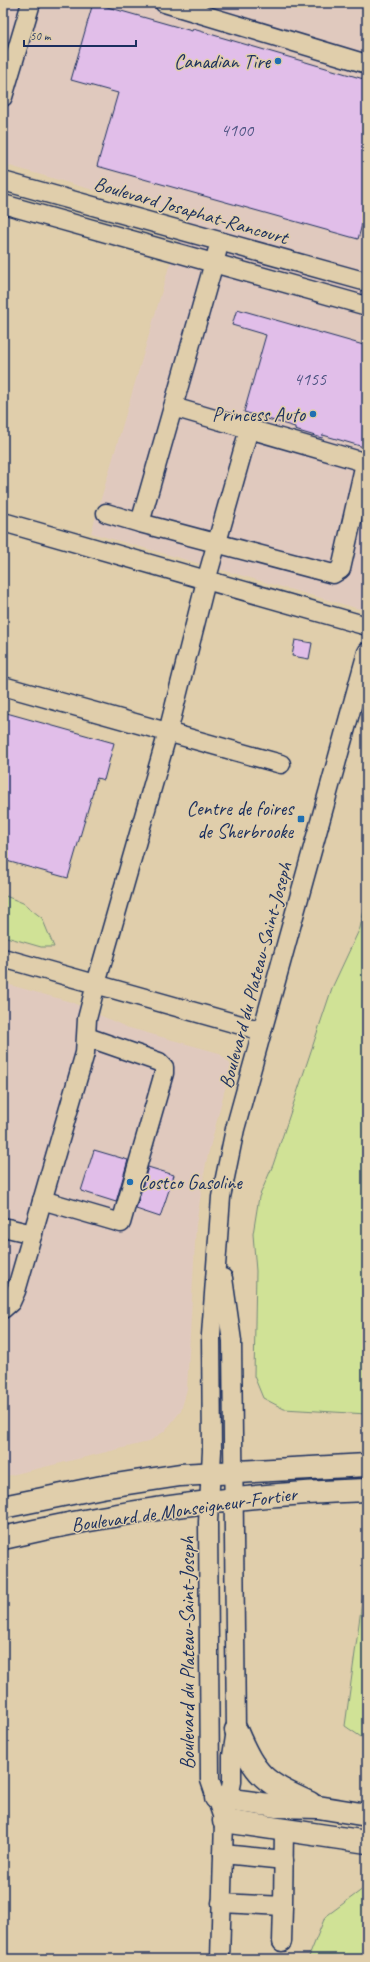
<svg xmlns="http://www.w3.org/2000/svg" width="370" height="1962" font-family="Caveat,sans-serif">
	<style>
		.built { fill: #e0c9be }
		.green { fill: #d0e296; stroke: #76887a }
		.building { fill: #e1bee9; stroke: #1b2f5e }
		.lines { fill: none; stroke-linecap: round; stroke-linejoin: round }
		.minor-casing { stroke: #1b2f5e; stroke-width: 21 }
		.major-casing { stroke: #1b2f5e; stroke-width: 25 }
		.highway-casing { stroke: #1b2f5e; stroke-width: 25 }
		.minor { stroke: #e0ceab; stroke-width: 18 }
		.major { stroke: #e0ceab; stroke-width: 22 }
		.highway { stroke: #e0ceab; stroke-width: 22 }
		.poi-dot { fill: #1f6fb2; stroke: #e0ceab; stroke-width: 1.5 }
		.labels { text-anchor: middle; stroke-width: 3; stroke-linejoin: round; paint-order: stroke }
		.number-label { font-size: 18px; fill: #4c5381 }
		.poi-label { font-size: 20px; fill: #1b2f5e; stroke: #e0ceab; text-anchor: end }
		.street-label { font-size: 20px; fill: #1b2f5e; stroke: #e0ceab }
	</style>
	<rect width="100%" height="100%" fill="#e0ceab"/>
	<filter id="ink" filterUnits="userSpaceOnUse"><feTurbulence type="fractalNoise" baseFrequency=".025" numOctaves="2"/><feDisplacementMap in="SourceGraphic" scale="8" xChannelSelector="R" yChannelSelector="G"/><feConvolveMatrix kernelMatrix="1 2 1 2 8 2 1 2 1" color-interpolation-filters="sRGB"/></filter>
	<g filter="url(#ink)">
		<!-- built -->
		<g class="built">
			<polygon points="3,3 367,3 367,611 91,533 168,270 187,217 3,164"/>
			<polygon points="3,983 71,1002 126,1027 219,1053 231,1065 206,1163 196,1225 187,1389 181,1411 165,1431 148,1442 3,1477"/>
		</g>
		<!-- green -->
		<g class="green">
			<polygon points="3,895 23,903 42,918 54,947 41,947 3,936"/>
			<polygon points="367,897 367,1414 284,1409 263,1398 254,1376 256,1271 253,1234 259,1197 273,1165 332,988 360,928"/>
			<polygon points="367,1565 367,1741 345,1726"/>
			<polygon points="367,1886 367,1959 308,1959 325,1917"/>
		</g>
		<!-- building -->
		<g class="building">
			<polygon points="93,3 192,31 193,29 367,80 367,207 358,239 97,166 118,93 71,80"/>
			<polygon points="237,309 367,346 367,448 323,435 322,438 295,430 295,427 244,412 266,335 232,325"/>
			<polygon points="295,640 312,643 309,659 292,656"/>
			<polygon points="3,712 114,743 104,780 97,778 68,878 3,860"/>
			<polygon points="94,1150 128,1160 116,1202 81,1191"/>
			<polygon points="148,1167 174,1175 160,1217 136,1209"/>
		</g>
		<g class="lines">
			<!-- minor casing -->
			<g class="minor-casing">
				<g id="minor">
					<polyline points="164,3 367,64"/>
					<polyline points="3,97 31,3"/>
					<polyline points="3,181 367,282"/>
					<polyline points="3,204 367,306"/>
					<polyline points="173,407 217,252"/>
					<polyline points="249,429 173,407 140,523 333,574 341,569 365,463"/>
					<polyline points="106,513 140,523"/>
					<polyline points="3,522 367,626"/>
					<polyline points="3,686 281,764"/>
					<polyline points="3,958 262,1031"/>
					<polyline points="42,1200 121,1223 164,1073 164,1067 159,1062 87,1037"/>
					<polyline points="3,1227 33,1234"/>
					<polyline points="3,1309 11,1302 16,1291 85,1053 87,1019 96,984 168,732 206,581 249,429 367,463"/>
					<polyline points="224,1821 210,1780 208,1522 212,1451 211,1335 221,1197 235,1129 367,652"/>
					<polyline points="223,1854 284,1860"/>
					<polyline points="221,1903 283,1906 284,1829"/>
					<polyline points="282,1942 283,1906"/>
					<polyline points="220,1959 224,1821 232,1782 232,1756 236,1730 232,1341 223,1278"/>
				</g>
			</g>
			<!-- major casing -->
			<g class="major-casing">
				<g id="major">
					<polyline points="3,1507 102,1487 180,1475 367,1465"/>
					<path d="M3,1538C123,1510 244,1494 367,1490"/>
				</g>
			</g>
			<!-- highway casing -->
			<g class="highway-casing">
				<g id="highway">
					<path d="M236,1730C256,1777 264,1782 310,1803"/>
					<polyline points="216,1798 277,1806 318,1807 367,1815"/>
					<polyline points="224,1821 367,1842"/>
				</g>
			</g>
			<!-- minor -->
			<use href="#minor" class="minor"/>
			<!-- major -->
			<use href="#major" class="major"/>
			<!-- highway -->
			<use href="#highway" class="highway"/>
		</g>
	</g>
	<!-- markers -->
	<g class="poi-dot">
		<circle cx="278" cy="61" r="4"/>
		<circle cx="313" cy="414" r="4"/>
		<rect x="297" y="815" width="8" height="8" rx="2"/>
		<circle cx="130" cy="1182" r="4"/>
	</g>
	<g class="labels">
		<!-- number labels -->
		<g class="number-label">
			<text x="237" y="136">4100</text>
			<text x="310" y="385">4155</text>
		</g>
		<!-- poi labels -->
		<g class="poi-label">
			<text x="270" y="68">Canadian Tire</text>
			<text x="305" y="421">Princess Auto</text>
			<text x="293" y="815">Centre de foires<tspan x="293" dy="23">de Sherbrooke</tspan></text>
			<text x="138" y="1189" text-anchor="start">Costco Gasoline</text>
		</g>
		<!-- street labels -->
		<g class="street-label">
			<text transform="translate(191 210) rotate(16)" y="7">Boulevard Josaphat-Rancourt</text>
			<text transform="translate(255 975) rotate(-75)" y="7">Boulevard du Plateau-Saint-Joseph</text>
			<text transform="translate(184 1509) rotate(-8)" y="7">Boulevard de Monseigneur-Fortier</text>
			<text transform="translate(187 1653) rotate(-90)" y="7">Boulevard du Plateau-Saint-Joseph</text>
		</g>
	</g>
	<!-- margin -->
	<rect width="370" height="1962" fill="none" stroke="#e0ceab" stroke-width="16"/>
	<rect x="8" y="8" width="354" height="1946" fill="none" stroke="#1b2f5e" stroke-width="1.5" filter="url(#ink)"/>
	<!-- scale -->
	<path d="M24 40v6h112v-6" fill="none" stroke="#1b2f5e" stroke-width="2"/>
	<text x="30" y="40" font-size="12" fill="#1b2f5e" stroke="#e0ceab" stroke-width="3" paint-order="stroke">50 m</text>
</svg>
